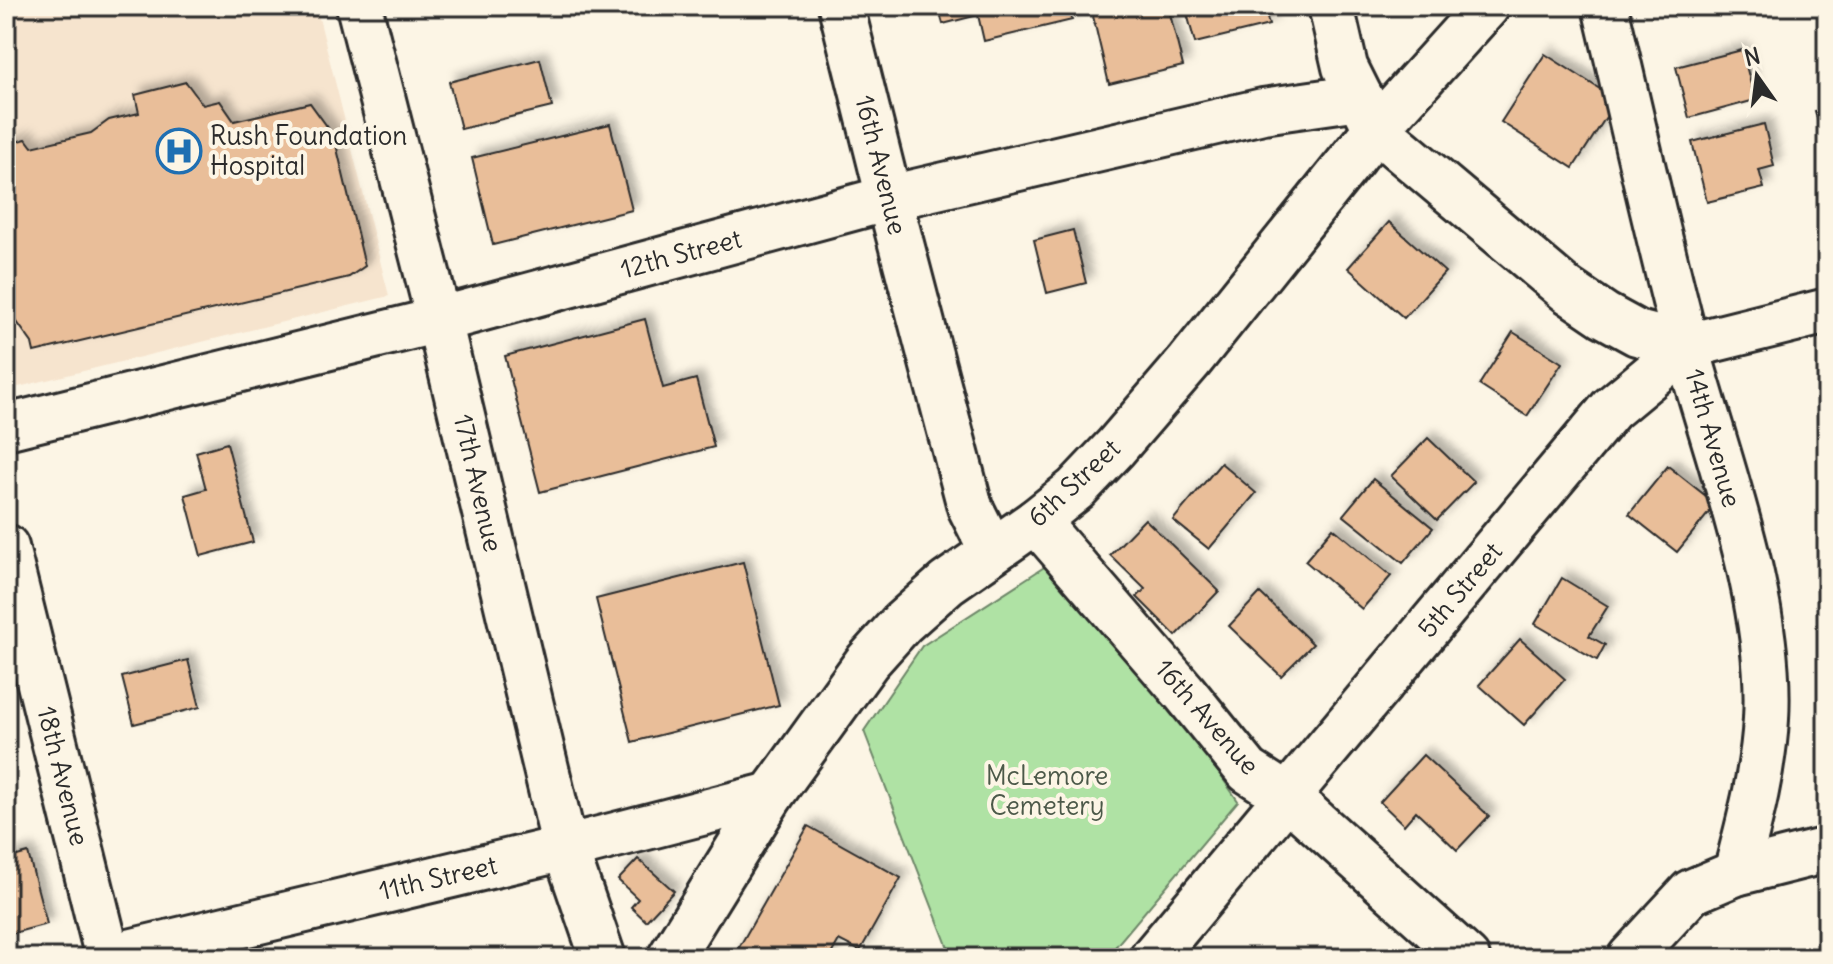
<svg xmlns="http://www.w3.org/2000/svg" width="1833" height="964" font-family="Delius,sans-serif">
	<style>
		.built { fill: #f6e4ce }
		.green { fill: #afe2a4; stroke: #6d8668; stroke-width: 2 }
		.building { fill: #e9be99; stroke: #2b2b2b; stroke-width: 2; filter: url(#shadow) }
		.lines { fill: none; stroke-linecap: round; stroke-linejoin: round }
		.minor-casing { stroke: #2b2b2b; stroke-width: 50 }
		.minor { stroke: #fcf5e5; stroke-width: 44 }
		.labels { text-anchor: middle; stroke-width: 8; stroke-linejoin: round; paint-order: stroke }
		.poi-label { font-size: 26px; fill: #2b2b2b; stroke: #fcf5e5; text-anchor: start }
		.street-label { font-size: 26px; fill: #2b2b2b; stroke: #fcf5e5 }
		.park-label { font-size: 26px; fill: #4c5949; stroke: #fcf5e5 }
	</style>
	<defs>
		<filter id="shadow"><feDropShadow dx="7" dy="-7" stdDeviation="4" flood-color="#0004"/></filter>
	</defs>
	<rect width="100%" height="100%" fill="#fcf5e5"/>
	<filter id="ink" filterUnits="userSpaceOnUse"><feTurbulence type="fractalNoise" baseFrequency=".0125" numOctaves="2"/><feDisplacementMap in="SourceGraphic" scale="16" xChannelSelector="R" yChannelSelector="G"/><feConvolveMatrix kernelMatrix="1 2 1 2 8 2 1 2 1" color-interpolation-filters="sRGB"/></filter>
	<g filter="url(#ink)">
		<!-- built -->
		<polygon class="built" points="6,6 316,6 389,296 6,390"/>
		<!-- green -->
		<polygon class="green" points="1049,564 1184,722 1238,801 1106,958 952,958 864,731 922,646"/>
		<!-- building -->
		<g class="building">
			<polygon points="938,6 1068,6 1072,20 984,41 978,15 943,24"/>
			<polygon points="1117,6 1168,6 1183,66 1109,84 1092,12"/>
			<polygon points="1185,6 1264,6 1269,25 1195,43"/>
			<polygon points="1742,50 1755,100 1689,118 1676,67"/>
			<polygon points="1545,54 1617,100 1573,168 1501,122"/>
			<polygon points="540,59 552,107 461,129 449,82"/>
			<polygon points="186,82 203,105 220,101 234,121 310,103 334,136 365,266 349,277 34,352 32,343 12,315 6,288 6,145 26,139 32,147 91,133 109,120 139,113 135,95"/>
			<polygon points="1827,107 1827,151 1815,111"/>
			<polygon points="610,124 632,210 493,245 472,158"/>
			<polygon points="1764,124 1774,166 1759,170 1764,188 1707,202 1692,142"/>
			<polygon points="1389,222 1445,272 1404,318 1348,268"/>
			<polygon points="1073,230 1086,283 1047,293 1034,240"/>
			<polygon points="645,319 663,388 696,379 714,447 540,492 505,356"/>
			<polygon points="1513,332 1562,363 1527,416 1479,385"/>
			<polygon points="1428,438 1474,482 1437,520 1391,476"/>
			<polygon points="227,443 253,542 201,556 185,495 206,489 196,452"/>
			<polygon points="1221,463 1256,493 1209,549 1173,520"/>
			<polygon points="1668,466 1716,504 1677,552 1629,514"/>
			<polygon points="1373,479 1433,528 1403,563 1343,515"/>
			<polygon points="1145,519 1219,591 1176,636 1137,597 1145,589 1110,555"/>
			<polygon points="1333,528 1391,576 1362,609 1305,561"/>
			<polygon points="743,562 779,705 632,742 596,599"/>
			<polygon points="1562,578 1608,606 1589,636 1605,645 1597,660 1535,624"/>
			<polygon points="1260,593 1313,644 1281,676 1229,626"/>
			<polygon points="1520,639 1565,679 1524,725 1479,685"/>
			<polygon points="188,660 200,707 134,724 122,677"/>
			<polygon points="1423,755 1489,816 1457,850 1416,811 1404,825 1380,802"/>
			<polygon points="808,826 901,878 860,951 839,940 829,958 733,958"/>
			<polygon points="28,853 47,924 6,935 6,859"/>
			<polygon points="638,859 674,891 646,921 631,907 638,899 618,880"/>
		</g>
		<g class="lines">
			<!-- minor casing -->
			<g class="minor-casing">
				<g id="minor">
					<polyline points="359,6 439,320 565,848 603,958"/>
					<polyline points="841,6 889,198 970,507 992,551"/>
					<polyline points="1331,6 1345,67 1376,129 1567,290 1604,315 1637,333 1687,346"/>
					<path d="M1605,6C1632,120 1657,234 1687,348C1718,462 1773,601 1766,719C1763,772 1749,823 1736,873"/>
					<polyline points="6,427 439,320 889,198 1263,111 1360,97"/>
					<polyline points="1036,521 1184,692 1248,771 1287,796 1467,958"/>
					<polyline points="6,547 108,958"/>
					<polyline points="104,958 565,848 771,795"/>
					<polyline points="670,958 771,795 867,662 902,623 947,583 1036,521 1076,489 1115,448 1189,362 1376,129 1487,6"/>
					<polyline points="1152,958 1611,409 1687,346 1827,311"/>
					<polyline points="1630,958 1691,892 1736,873 1827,850"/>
				</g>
			</g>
			<!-- minor -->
			<use href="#minor" class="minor"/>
		</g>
	</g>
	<!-- icons -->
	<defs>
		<g id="hospital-ring" transform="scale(2.3)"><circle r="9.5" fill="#fcf5e5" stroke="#1f6fb2" stroke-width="1.5"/><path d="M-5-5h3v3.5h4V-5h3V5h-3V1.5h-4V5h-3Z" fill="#1f6fb2"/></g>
	</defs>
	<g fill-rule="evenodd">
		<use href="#hospital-ring" x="179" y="151"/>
	</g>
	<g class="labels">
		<!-- poi labels -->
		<g class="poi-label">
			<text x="210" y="145">Rush Foundation<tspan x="210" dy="30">Hospital</tspan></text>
		</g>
		<!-- street labels -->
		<g class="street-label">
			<text transform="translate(881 165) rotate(76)" y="9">16th Avenue</text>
			<text transform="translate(681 254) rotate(-15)" y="9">12th Street</text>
			<text transform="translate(1713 438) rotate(74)" y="9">14th Avenue</text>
			<text transform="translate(478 483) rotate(77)" y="9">17th Avenue</text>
			<text transform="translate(1074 483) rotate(-43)" y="9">6th Street</text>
			<text transform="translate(1460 590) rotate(-50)" y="9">5th Street</text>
			<text transform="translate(1207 717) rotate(49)" y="9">16th Avenue</text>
			<text transform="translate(63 776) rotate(76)" y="9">18th Avenue</text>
			<text transform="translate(438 878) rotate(-13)" y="9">11th Street</text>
		</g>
		<!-- park labels -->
		<g class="park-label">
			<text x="1047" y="785">McLemore<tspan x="1047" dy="30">Cemetery</tspan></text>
		</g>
	</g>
	<!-- margin -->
	<rect width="1833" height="964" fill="none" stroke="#fcf5e5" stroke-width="32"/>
	<rect x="16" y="16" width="1801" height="932" fill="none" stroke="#2b2b2b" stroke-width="3" filter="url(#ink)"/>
	<!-- north arrow -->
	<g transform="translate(1757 76) rotate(346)" stroke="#fcf5e5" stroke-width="6" paint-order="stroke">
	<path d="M0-6L14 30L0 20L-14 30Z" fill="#2b2b2b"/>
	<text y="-12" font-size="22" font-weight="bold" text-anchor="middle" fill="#2b2b2b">N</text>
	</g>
</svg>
